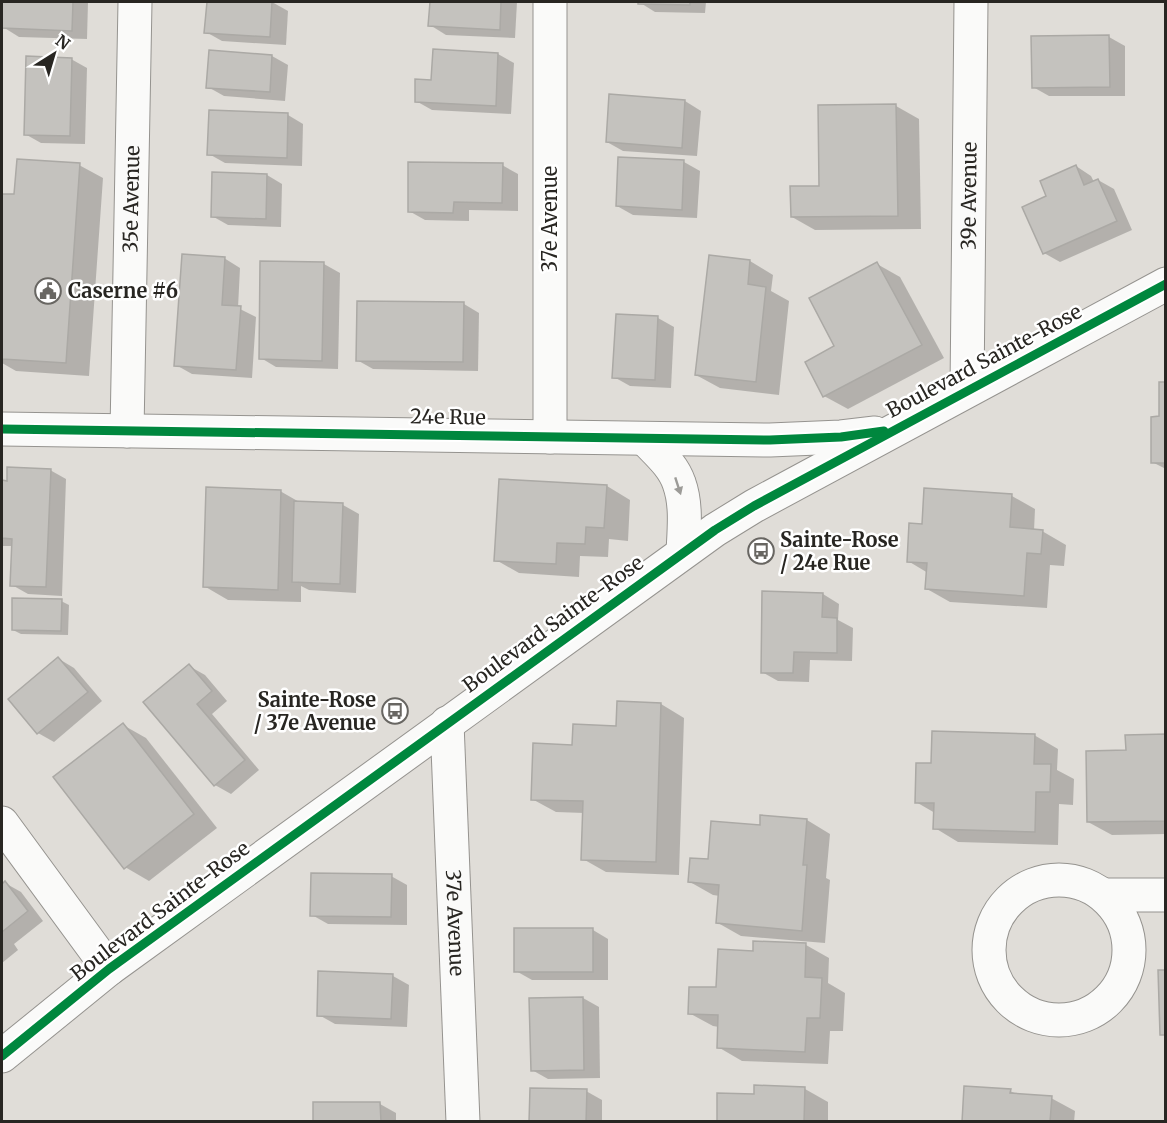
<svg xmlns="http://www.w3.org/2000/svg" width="1167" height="1123" font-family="Merriweather,serif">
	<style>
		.shadow { fill: #0003 }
		.building { fill: #c4c2be; stroke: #aba9a5; stroke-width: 1.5 }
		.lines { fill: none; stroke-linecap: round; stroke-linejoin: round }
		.minor-casing { stroke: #95938f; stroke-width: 35 }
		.minor { stroke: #fafaf9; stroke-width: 33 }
		.cycleway-casing { stroke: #fff; stroke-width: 13 }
		.cycleway { stroke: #00873e; stroke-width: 9 }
		.oneway { fill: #9c9b98 }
		.labels { text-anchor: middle; stroke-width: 5; stroke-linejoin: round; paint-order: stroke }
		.street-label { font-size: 20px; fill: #282622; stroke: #fff }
		.poi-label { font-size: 20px; font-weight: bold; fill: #282622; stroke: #fff; text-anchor: start }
	</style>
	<rect width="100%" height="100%" fill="#e0ddd8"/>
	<!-- shadow -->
	<g class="shadow">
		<polygon points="2,2 88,2 87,39 19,37 3,27"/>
		<polygon points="208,2 272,2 288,11 286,45 222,41 206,32"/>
		<polygon points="431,2 517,2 515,38 446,35 430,25"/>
		<polygon points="639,2 706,2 705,13 655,12"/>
		<polygon points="1109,37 1125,46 1125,96 1049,96 1033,87 1033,38"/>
		<polygon points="210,52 272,56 288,65 285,101 224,96 208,87"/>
		<polygon points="498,54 514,63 511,114 432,110 416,101"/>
		<polygon points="71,59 87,68 85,144 41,143 25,134"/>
		<polygon points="685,101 701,111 697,156 623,151 607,142"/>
		<polygon points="896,106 919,119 921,229 815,230 792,217"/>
		<polygon points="288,115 303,124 302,166 225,163 209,154"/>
		<polygon points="684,162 700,171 697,218 633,215 617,206"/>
		<polygon points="79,165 103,178 89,376 16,371 2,363 2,223 3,195 16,196"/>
		<polygon points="502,165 518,174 518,211 469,210 469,221 425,220 409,211"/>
		<polygon points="1076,166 1091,176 1094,182 1098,180 1114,189 1132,230 1060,262 1044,253 1048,197"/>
		<polygon points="267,175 282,184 281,227 228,225 212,216"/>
		<polygon points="224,258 240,268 238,308 256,317 252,378 192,374 176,365"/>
		<polygon points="750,261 773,275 771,291 789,301 779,395 720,388 696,375"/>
		<polygon points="324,264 340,273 338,369 276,367 261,358"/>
		<polygon points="877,264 900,277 944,358 848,409 824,396"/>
		<polygon points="464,304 479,313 478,371 373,369 357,360"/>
		<polygon points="658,318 674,327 671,388 630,386 614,377"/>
		<polygon points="1166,384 1166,469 1152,462"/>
		<polygon points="50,470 66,479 62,596 28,594 12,585 14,546 2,546 2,482 8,482"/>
		<polygon points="500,480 607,486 630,500 628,541 609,539 608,557 580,556 579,577 519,573 496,560"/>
		<polygon points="926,490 1012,496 1035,509 1034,531 1042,531 1066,545 1064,566 1050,565 1047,608 950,602 927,589 928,573 908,561 924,525"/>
		<polygon points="280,491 301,503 343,505 359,514 356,593 309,590 301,586 301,602 228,600 204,586"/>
		<polygon points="823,594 839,604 838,620 853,628 852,661 810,660 809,682 778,681 762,672"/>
		<polygon points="61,601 69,605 68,635 21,634 13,630"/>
		<polygon points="59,659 74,668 102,701 54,742 38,733"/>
		<polygon points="189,666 205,675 227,701 212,714 259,770 231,794 215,785 145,703"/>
		<polygon points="661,704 684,718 679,875 606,872 583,859 584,813 556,812 532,799 573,746 618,728"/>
		<polygon points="123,725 146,738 217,828 149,881 125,867"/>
		<polygon points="1034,735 1058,749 1057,770 1074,779 1073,805 1059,804 1058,845 958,842 935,828 935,813 916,802 932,764"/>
		<polygon points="1166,736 1166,834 1112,835 1088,822 1127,752"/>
		<polygon points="807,820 830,834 826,878 830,880 825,943 741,936 718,923 720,896 713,895 690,882 709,860"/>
		<polygon points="391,876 407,885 407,925 328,924 312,915"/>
		<polygon points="5,883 21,892 43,921 14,944 18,950 2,963 2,886"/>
		<polygon points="593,930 608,939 608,980 532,980 516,971"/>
		<polygon points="806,945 829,958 828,983 845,993 843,1031 830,1031 828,1064 742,1061 718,1047 719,1027 713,1026 689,1013 717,989 754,952"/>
		<polygon points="393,976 409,985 407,1027 335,1024 319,1015"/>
		<polygon points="583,998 599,1007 600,1078 548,1079 532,1070"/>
		<polygon points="805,1089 828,1102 828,1122 718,1122 756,1096"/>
		<polygon points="586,1091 602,1100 602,1122 531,1122"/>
		<polygon points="1010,1091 1019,1095 1051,1098 1075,1111 1074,1122 964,1122"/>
		<polygon points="380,1104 396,1113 396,1122 314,1122"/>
	</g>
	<!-- building -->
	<g class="building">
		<polygon points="2,2 73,2 72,31 2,28"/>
		<polygon points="207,2 272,2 270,37 204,33"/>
		<polygon points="430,2 501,2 500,30 428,26"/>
		<polygon points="638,2 690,2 690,5 638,4"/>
		<polygon points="1109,35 1110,87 1032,88 1031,36"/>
		<polygon points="433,49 498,53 496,106 415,102 415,79 431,80"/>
		<polygon points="209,50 272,55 270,92 206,88"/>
		<polygon points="26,56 72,58 70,136 24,135"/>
		<polygon points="609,94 685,100 682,148 606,142"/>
		<polygon points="896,104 898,216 791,217 790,186 819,186 818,105"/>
		<polygon points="209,110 288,113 287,158 207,155"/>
		<polygon points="618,157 684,160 682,210 616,206"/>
		<polygon points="17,159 80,163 66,363 2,359 2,194 14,194"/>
		<polygon points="408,162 503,163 502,203 454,202 453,213 408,212"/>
		<polygon points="1076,165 1084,185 1098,179 1117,221 1043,254 1022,207 1046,196 1040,181"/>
		<polygon points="212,172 267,174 266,219 211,217"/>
		<polygon points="182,254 225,257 222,305 241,306 236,370 174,366"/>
		<polygon points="709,255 750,260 748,284 766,287 756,382 695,375"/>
		<polygon points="260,261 324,262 322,361 259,359"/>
		<polygon points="877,262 922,345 823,397 805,362 834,346 809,298"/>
		<polygon points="357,301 464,302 463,362 356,361"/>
		<polygon points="616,314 658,316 655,380 612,378"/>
		<polygon points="1159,382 1166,382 1166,463 1151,463 1151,417 1159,416"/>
		<polygon points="7,467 51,469 46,587 10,586 12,539 2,538 2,480 7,481"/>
		<polygon points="499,479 607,485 604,528 586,527 585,544 557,543 556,564 494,561"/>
		<polygon points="206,487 281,490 278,590 203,587"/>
		<polygon points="924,488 1012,494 1010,527 1043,530 1041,554 1027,553 1024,596 925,589 927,563 907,562 909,523 922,524"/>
		<polygon points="294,501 343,503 340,584 292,582"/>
		<polygon points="762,591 823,593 822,617 837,618 837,653 794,652 793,673 761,673"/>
		<polygon points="12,598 62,599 61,631 12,630"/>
		<polygon points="58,657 88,692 37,734 8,699"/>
		<polygon points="189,664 212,691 197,704 245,760 214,786 143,702"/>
		<polygon points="617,701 661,703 656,862 581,860 583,801 531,800 533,743 572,745 573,724 616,726"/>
		<polygon points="123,723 194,814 124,869 53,777"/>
		<polygon points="932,731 1035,734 1034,764 1051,764 1050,792 1036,792 1035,832 933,829 934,803 915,803 916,763 931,763"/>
		<polygon points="1166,734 1166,821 1087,822 1086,751 1126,750 1125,735"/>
		<polygon points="760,815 807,819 803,865 807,865 802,931 716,923 719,885 688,882 690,858 708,859 711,821 760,825"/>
		<polygon points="311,873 392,874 391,917 310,916"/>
		<polygon points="5,881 28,911 2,932 2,884"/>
		<rect x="514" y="928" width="79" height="44"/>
		<polygon points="753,941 806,943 805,977 822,978 820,1018 807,1018 805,1052 717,1048 718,1015 688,1014 689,987 716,987 718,949 753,951"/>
		<polygon points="1158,970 1166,970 1166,1035 1160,1035"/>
		<polygon points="318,971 393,974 391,1019 317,1016"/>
		<polygon points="583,997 584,1070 531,1071 529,998"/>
		<polygon points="754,1085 805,1087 804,1122 717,1122 717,1093 754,1094"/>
		<polygon points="964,1086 1011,1089 1010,1093 1052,1096 1050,1122 962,1122"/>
		<polygon points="530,1088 587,1089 586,1122 529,1122"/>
		<polygon points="313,1102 380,1102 381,1122 313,1122"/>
	</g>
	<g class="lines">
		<!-- minor casing -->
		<g class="minor-casing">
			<g id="minor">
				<path id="s1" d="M967,390L971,2"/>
				<polyline points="2,429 770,440 841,437 875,433"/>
				<path id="s2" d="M127,431L135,2"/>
				<polyline points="550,437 550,2"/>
				<path d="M645,439C657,452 673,465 679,483C687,505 684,530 683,552"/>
				<path id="s3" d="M447,723L463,1122"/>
				<polyline points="2,823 109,969"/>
				<circle cx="1059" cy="950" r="70"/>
				<polyline points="1104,895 1166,895"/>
				<polyline points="2,1056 109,969 715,530 754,506 1166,284"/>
			</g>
		</g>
		<!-- minor -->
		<use href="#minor" class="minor"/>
		<!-- cycleway casing -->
		<g class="cycleway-casing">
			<g id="cycleway">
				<polyline points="2,429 770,440 841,437 884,431"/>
				<polyline points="2,1056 109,969 715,530 754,506 1166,284"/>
			</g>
		</g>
		<!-- cycleway -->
		<use href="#cycleway" class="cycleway"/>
	</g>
	<!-- one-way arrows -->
	<defs><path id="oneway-solid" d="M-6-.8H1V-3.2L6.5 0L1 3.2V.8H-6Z" transform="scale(1.5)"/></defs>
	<use class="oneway" href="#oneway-solid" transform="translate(678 486) rotate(72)"/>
	<!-- icons -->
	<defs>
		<g id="civic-ring" transform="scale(1.35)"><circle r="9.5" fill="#fff" stroke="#686662" stroke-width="1.5"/><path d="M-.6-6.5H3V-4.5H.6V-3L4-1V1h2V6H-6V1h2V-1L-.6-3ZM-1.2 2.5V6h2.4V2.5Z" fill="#686662"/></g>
		<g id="bus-ring" transform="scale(1.35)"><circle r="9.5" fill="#fff" stroke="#686662" stroke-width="1.5"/><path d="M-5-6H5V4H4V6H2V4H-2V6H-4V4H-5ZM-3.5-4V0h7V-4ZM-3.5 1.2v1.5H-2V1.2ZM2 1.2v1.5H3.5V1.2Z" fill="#686662"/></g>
	</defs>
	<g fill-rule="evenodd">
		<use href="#civic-ring" x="48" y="291"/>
		<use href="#bus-ring" x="761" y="551"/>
		<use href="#bus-ring" x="395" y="711"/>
	</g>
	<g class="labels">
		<!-- street labels -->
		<g class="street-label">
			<text dy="7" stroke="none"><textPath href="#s1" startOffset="194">39e Avenue</textPath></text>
			<text dy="7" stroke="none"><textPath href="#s2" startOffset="232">35e Avenue</textPath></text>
			<text transform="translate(550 219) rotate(-90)" y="7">37e Avenue</text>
			<text transform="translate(984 361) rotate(-28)" y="7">Boulevard Sainte-Rose</text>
			<text transform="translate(448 417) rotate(1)" y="7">24e Rue</text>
			<text transform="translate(553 624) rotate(-36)" y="7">Boulevard Sainte-Rose</text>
			<text transform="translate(160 911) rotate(-37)" y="7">Boulevard Sainte-Rose</text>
			<text dy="7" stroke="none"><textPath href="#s3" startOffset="200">37e Avenue</textPath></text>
		</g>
		<!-- poi labels -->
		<g class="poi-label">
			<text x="68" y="298">Caserne #6</text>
			<text x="780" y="547">Sainte-Rose<tspan x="780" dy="23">/ 24e Rue</tspan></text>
			<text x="376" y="707" text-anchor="end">Sainte-Rose<tspan x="376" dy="23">/ 37e Avenue</tspan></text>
		</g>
	</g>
	<!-- border -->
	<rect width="1167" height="1123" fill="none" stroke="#282622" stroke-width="6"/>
	<!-- north arrow -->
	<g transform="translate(54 54) rotate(37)" stroke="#ffffff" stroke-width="4.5" paint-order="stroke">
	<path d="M0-4.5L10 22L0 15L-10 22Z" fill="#282622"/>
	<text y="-9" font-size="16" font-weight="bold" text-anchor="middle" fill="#282622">N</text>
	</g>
</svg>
